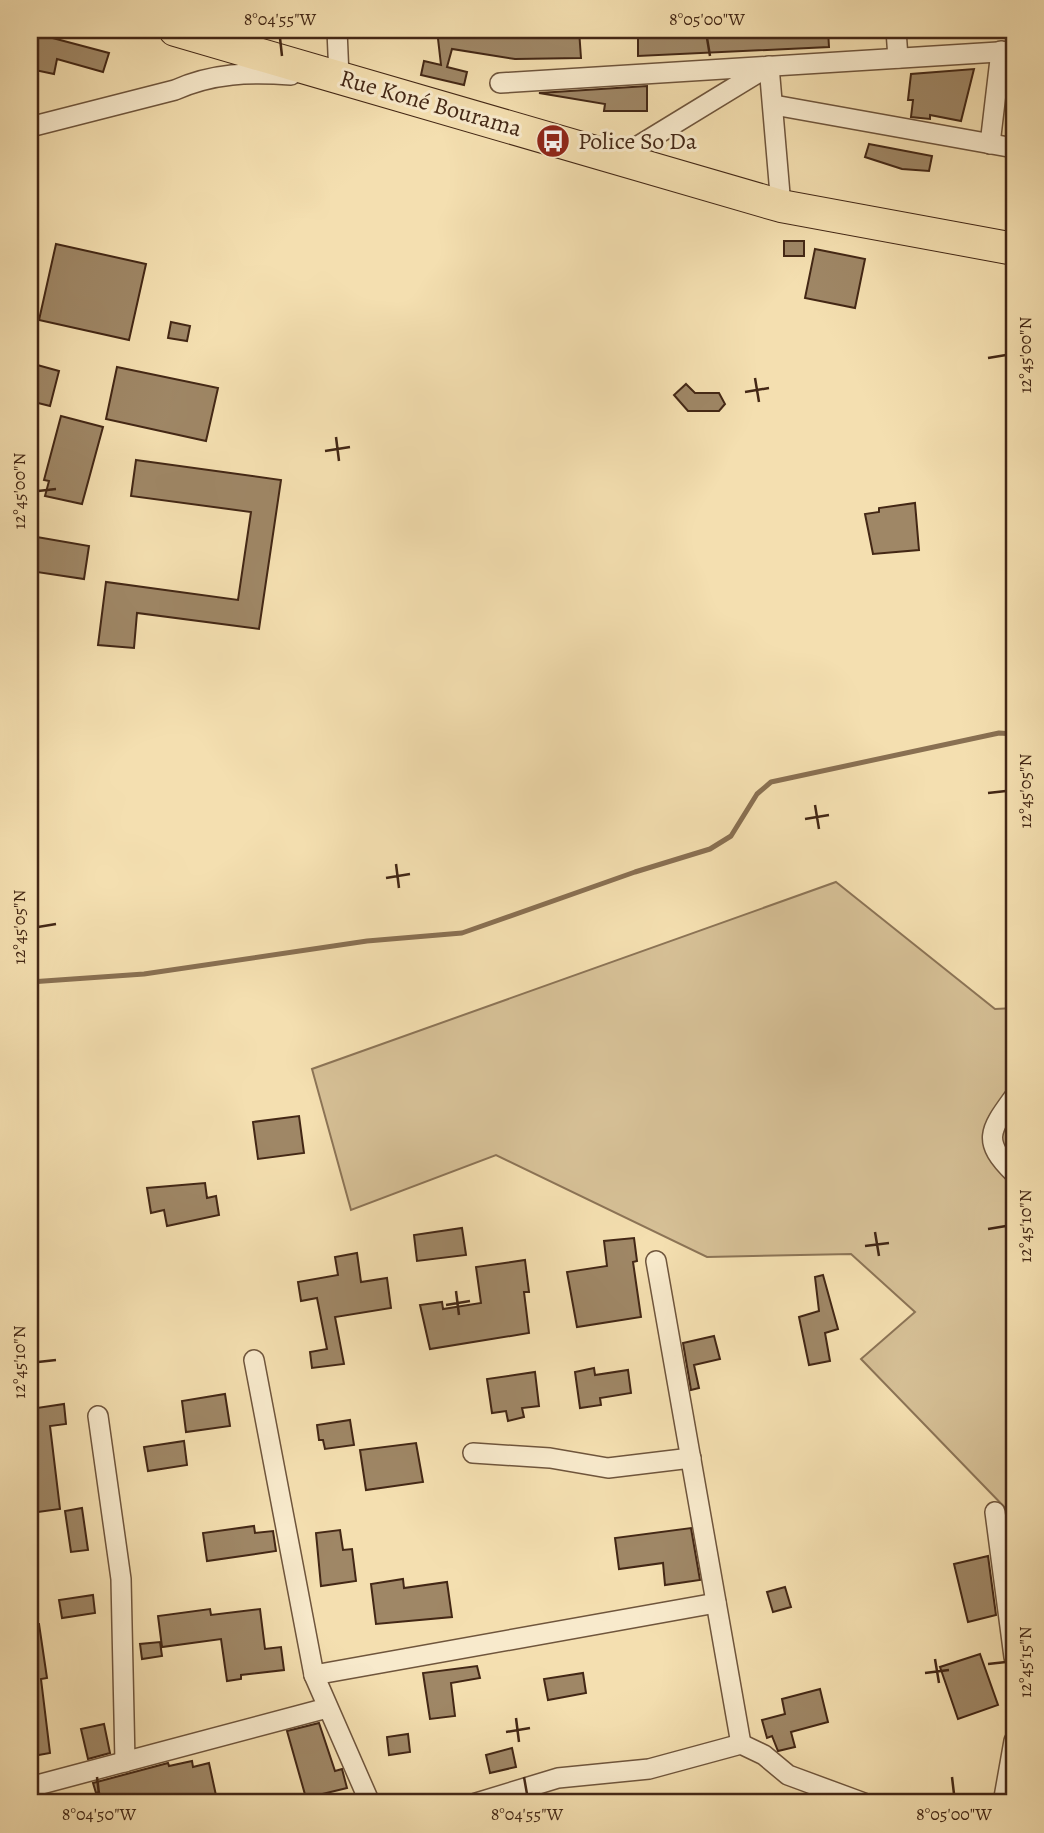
<svg xmlns="http://www.w3.org/2000/svg" width="1044" height="1833" font-family="Alegreya,serif">
	<style>
		.green { fill: #d6c096; stroke: #8c7456; stroke-width: 2 }
		.lines { fill: none; stroke-linecap: round; stroke-linejoin: round }
		.stream { stroke: #897052; stroke-width: 5 }
		.building { fill: #9f8766; stroke: #432715; stroke-width: 2 }
		.minor-casing { stroke: #6f553c; stroke-width: 22 }
		.trunk-casing { stroke: #432715; stroke-width: 34 }
		.minor { stroke: #f8eacc; stroke-width: 19 }
		.trunk { stroke: #f4dfb0; stroke-width: 32 }
		.ticks { fill: none; stroke: #432715; stroke-width: 2.5 }
		.labels { text-anchor: middle; stroke-width: 6; stroke-linejoin: round; paint-order: stroke }
		.street-label { font-size: 24px; fill: #432715; stroke: #f8eacc }
		.poi-label { font-size: 24px; fill: #432715; stroke: #f8eacc; text-anchor: start }
		.neatline { fill: none; stroke: #432715; stroke-width: 2.5 }
		.ticks-label { font-size: 18px; text-anchor: middle; fill: #432715 }
	</style>
	<rect width="100%" height="100%" fill="#f4dfb0"/>
	<filter id="stains"><feTurbulence type="fractalNoise" baseFrequency=".00286" numOctaves="4"/><feColorMatrix values="0 0 0 0 .2 0 0 0 0 .09 0 0 0 0 .02 0 0 0 .5 -.17"/></filter>
	<radialGradient id="worn" r=".72"><stop offset=".6" stop-color="#630" stop-opacity="0"/><stop offset="1" stop-color="#630" stop-opacity=".3"/></radialGradient>
	<!-- green -->
	<polygon class="green" points="836,882 995,1009 1014,1008 1014,1517 861,1359 915,1312 851,1254 707,1257 496,1155 351,1210 312,1069"/>
	<g class="lines">
		<!-- stream -->
		<polyline class="stream" points="30,982 144,974 367,941 462,933 635,872 710,849 731,836 757,794 771,782 999,733 1014,734"/>
	</g>
	<!-- building -->
	<g class="building">
		<polygon points="437,30 544,30 545,33 579,30 581,58 515,59 452,49 447,67 467,72 464,85 421,75 424,61 441,65"/>
		<polygon points="777,30 828,30 829,47 638,56 638,37"/>
		<polygon points="30,32 109,53 103,72 57,59 54,74 30,69"/>
		<polygon points="974,69 961,121 930,115 930,119 911,117 913,100 908,100 911,74"/>
		<polygon points="647,86 647,111 604,111 605,104 539,93"/>
		<polygon points="869,144 932,156 929,171 902,169 865,157"/>
		<rect x="784" y="241" width="20" height="15"/>
		<polygon points="56,244 146,264 129,340 39,320"/>
		<polygon points="815,249 865,259 855,308 805,298"/>
		<polygon points="171,322 190,326 187,341 168,338"/>
		<polygon points="30,363 59,371 50,406 30,401"/>
		<polygon points="117,367 218,388 206,441 106,419"/>
		<polygon points="686,384 695,393 719,393 725,404 719,411 688,411 674,395"/>
		<polygon points="61,416 103,427 82,504 45,496 49,481 44,480"/>
		<polygon points="136,460 281,480 259,629 137,613 134,648 98,645 106,582 238,600 251,512 131,496"/>
		<polygon points="915,503 919,550 873,554 865,514 879,512 879,508"/>
		<polygon points="31,536 89,546 84,579 30,571"/>
		<polygon points="299,1116 304,1153 258,1159 253,1122"/>
		<polygon points="205,1183 207,1198 216,1196 219,1215 167,1226 164,1210 151,1213 147,1188"/>
		<polygon points="462,1228 466,1255 417,1261 414,1235"/>
		<polygon points="634,1238 637,1261 633,1262 641,1317 577,1327 567,1272 607,1266 604,1241"/>
		<polygon points="357,1253 361,1282 387,1278 391,1308 335,1317 344,1364 312,1368 310,1352 327,1349 317,1298 301,1301 298,1282 338,1275 335,1257"/>
		<polygon points="525,1260 529,1292 524,1292 529,1333 430,1349 420,1305 442,1302 443,1309 481,1303 476,1267"/>
		<polygon points="823,1275 838,1329 825,1333 830,1361 809,1365 799,1317 819,1311 815,1277"/>
		<polygon points="714,1336 720,1359 694,1365 699,1388 691,1390 683,1343"/>
		<polygon points="594,1368 595,1375 628,1370 631,1393 600,1398 601,1405 580,1408 575,1372"/>
		<polygon points="535,1372 539,1406 522,1408 524,1417 508,1421 506,1411 492,1413 487,1379"/>
		<polygon points="225,1394 230,1426 186,1432 182,1401"/>
		<polygon points="64,1404 66,1424 50,1426 60,1509 30,1513 30,1495 34,1494 30,1463 30,1409"/>
		<polygon points="350,1420 354,1445 325,1449 323,1440 319,1440 317,1425"/>
		<polygon points="184,1441 187,1465 148,1471 144,1447"/>
		<polygon points="416,1443 423,1482 366,1490 360,1450"/>
		<polygon points="82,1508 88,1550 71,1552 65,1511"/>
		<polygon points="254,1526 255,1533 273,1531 276,1551 207,1561 203,1533"/>
		<polygon points="691,1528 700,1580 665,1585 663,1563 619,1569 615,1538"/>
		<polygon points="340,1530 343,1550 352,1549 356,1581 321,1586 316,1533"/>
		<polygon points="988,1556 996,1615 968,1622 954,1564"/>
		<polygon points="403,1579 404,1588 447,1582 452,1617 376,1624 371,1584"/>
		<polygon points="785,1587 791,1607 773,1612 767,1592"/>
		<polygon points="93,1595 95,1613 62,1618 59,1600"/>
		<polygon points="210,1609 211,1615 260,1609 265,1649 281,1647 284,1670 241,1675 241,1679 227,1681 221,1639 162,1647 158,1616"/>
		<polygon points="30,1624 39,1624 47,1678 41,1679 50,1753 33,1756 30,1735"/>
		<polygon points="160,1642 162,1656 142,1659 140,1644"/>
		<polygon points="980,1654 998,1705 958,1719 940,1667"/>
		<polygon points="477,1666 480,1678 451,1683 455,1716 430,1719 423,1673"/>
		<polygon points="583,1673 586,1693 548,1700 544,1679"/>
		<polygon points="820,1689 828,1722 791,1732 795,1747 778,1751 772,1736 767,1738 762,1720 785,1714 782,1699"/>
		<polygon points="319,1723 335,1771 342,1769 347,1788 306,1798 287,1731"/>
		<polygon points="104,1724 110,1753 88,1759 81,1729"/>
		<polygon points="408,1734 410,1752 389,1755 387,1737"/>
		<polygon points="512,1748 516,1767 490,1773 486,1755"/>
		<polygon points="192,1761 193,1767 209,1763 217,1800 200,1803 101,1803 99,1792 96,1793 93,1783 168,1763 169,1766"/>
	</g>
	<g class="lines">
		<!-- minor casing -->
		<g class="minor-casing">
			<g id="minor">
				<polyline points="896,30 898,58"/>
				<polyline points="332,77 339,77 337,30"/>
				<polyline points="500,83 1014,51"/>
				<polyline points="774,105 1014,148"/>
				<path d="M30,127L175,90C213,73 250,72 291,75"/>
				<polyline points="990,144 1001,51"/>
				<polyline points="620,157 769,66 781,206"/>
				<path d="M1014,1097C990,1130 981,1141 1014,1173"/>
				<polyline points="656,1261 741,1744"/>
				<polyline points="254,1360 314,1675 370,1803"/>
				<polyline points="98,1416 121,1579 125,1762"/>
				<polyline points="473,1453 550,1458 608,1468 691,1458"/>
				<polyline points="995,1512 1014,1657"/>
				<polyline points="314,1675 716,1603"/>
				<polyline points="30,1787 327,1708"/>
				<polyline points="476,1803 558,1778 649,1769 741,1744 764,1755 788,1775 864,1803"/>
				<polyline points="1003,1803 1014,1741"/>
			</g>
		</g>
		<!-- trunk casing -->
		<g class="trunk-casing">
			<polyline id="trunk" points="175,30 781,206 1014,249"/>
		</g>
		<!-- minor -->
		<use href="#minor" class="minor"/>
		<!-- trunk -->
		<use href="#trunk" class="trunk"/>
	</g>
	<!-- ticks -->
	<path class="ticks" d="M280,38L282,56M707,38L710,56M988,358L1006,355M755,378L759,402M745,392L769,388M336,437L339,461M325,451L350,447M38,491L56,489M988,793L1006,791M815,805L819,829M805,819L829,815M396,864L399,888M386,878L410,874M38,927L56,924M988,1229L1006,1226M875,1232L879,1256M865,1246L889,1243M456,1291L459,1315M446,1305L470,1301M38,1362L56,1360M935,1659L939,1683M988,1664L1006,1662M925,1673L949,1670M516,1718L519,1742M506,1732L530,1728M97,1777L99,1794M524,1777L527,1794M952,1777L954,1794"/>
	<!-- icons -->
	<defs>
		<g id="bus-disc" transform="scale(1.75)"><circle r="9.5" fill="#8f2418" stroke="#f8eacc"/><path d="M-5-6H5V4H4V6H2V4H-2V6H-4V4H-5ZM-3.5-4V0h7V-4ZM-3.5 1.2v1.5H-2V1.2ZM2 1.2v1.5H3.5V1.2Z" fill="#fff"/></g>
	</defs>
	<g fill-rule="evenodd">
		<use href="#bus-disc" x="553" y="141"/>
	</g>
	<g class="labels">
		<!-- street labels -->
		<g class="street-label">
			<text transform="translate(431 103) rotate(16)" y="8">Rue Koné Bourama</text>
		</g>
		<!-- poi labels -->
		<g class="poi-label">
			<text x="578" y="149">Police So Da</text>
		</g>
	</g>
	<!-- margin -->
	<rect width="1044" height="1833" fill="none" stroke="#f4dfb0" stroke-width="77"/>
	<rect x="38" y="38" width="968" height="1756" class="neatline"/>
	<g class="ticks-label">
		<text x="280" y="25">8°04'55"W</text>
		<text x="707" y="25">8°05'00"W</text>
		<text transform="translate(1025 355) rotate(-90)" y="6">12°45'00"N</text>
		<text transform="translate(19 491) rotate(-90)" y="6">12°45'00"N</text>
		<text transform="translate(1025 791) rotate(-90)" y="6">12°45'05"N</text>
		<text transform="translate(19 927) rotate(-90)" y="6">12°45'05"N</text>
		<text transform="translate(1025 1226) rotate(-90)" y="6">12°45'10"N</text>
		<text transform="translate(19 1362) rotate(-90)" y="6">12°45'10"N</text>
		<text transform="translate(1025 1662) rotate(-90)" y="6">12°45'15"N</text>
		<text x="99" y="1820">8°04'50"W</text>
		<text x="527" y="1820">8°04'55"W</text>
		<text x="954" y="1820">8°05'00"W</text>
	</g>
	<rect width="100%" height="100%" filter="url(#stains)"/>
	<rect width="100%" height="100%" fill="url(#worn)"/>
</svg>
